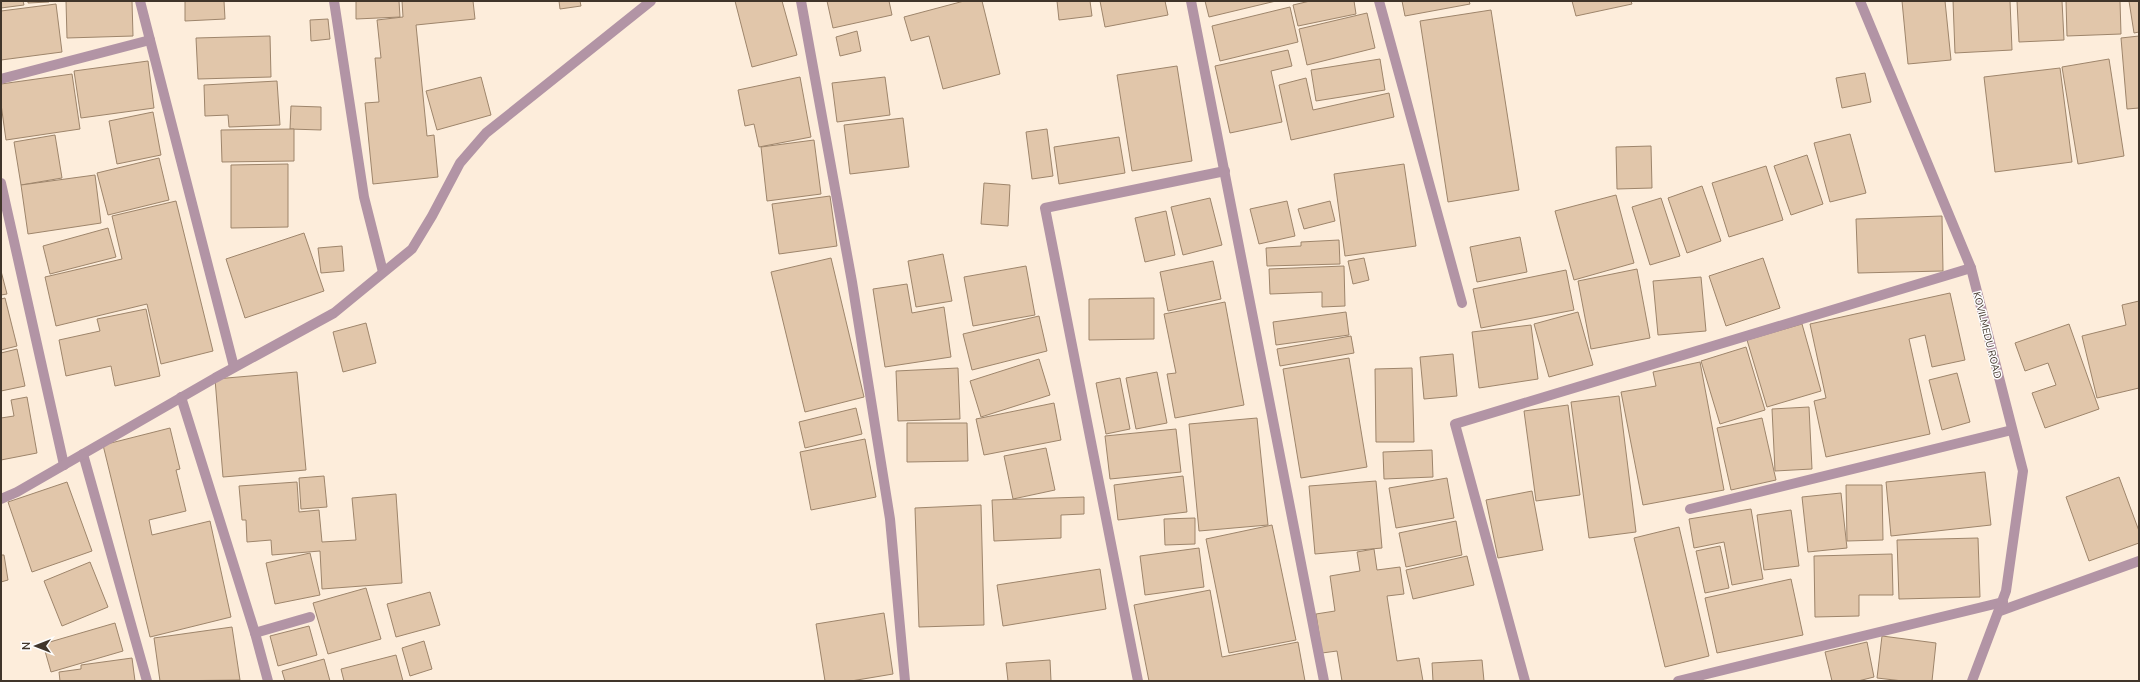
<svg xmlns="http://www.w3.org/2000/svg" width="2140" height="682" font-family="'Nunito Sans',sans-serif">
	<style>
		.building { fill: #e1c6aa; stroke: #9e856b }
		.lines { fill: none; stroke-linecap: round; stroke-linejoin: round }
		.minor { stroke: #b294a5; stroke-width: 10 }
		.tertiary { stroke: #b294a5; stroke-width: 10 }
		.labels { text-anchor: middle; stroke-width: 3; stroke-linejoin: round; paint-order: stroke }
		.street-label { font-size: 10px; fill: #40352a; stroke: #fdfdfd }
	</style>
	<rect width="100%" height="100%" fill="#fdeddb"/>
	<!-- building -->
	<g class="building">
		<polygon points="1,1 23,1 24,5 1,8"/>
		<polygon points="28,1 49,1 49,2 28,3"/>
		<polygon points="66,1 132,1 133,36 67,38"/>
		<polygon points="185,1 224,1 225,19 185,21"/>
		<polygon points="356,1 399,1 400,17 356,19"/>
		<polygon points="402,1 473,1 475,19 416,25 427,136 434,135 438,177 373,184 365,103 379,102 375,58 381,58 377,20 403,17"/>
		<polygon points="559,1 580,1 581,6 560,9"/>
		<polygon points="735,1 782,1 797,55 752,67"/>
		<polygon points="827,1 889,1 892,15 833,28"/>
		<polygon points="964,1 982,1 1000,74 943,89 929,36 911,41 904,17"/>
		<polygon points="1057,1 1090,1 1092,16 1059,20"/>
		<polygon points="1100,1 1165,1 1168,15 1105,27"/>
		<polygon points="1205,1 1276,1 1209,17"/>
		<polygon points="1310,1 1354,1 1356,14 1298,26 1293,5"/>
		<polygon points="1402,1 1469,1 1470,4 1405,16"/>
		<polygon points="1572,1 1631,1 1632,4 1576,16"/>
		<polygon points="1902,1 1945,1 1951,60 1908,64"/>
		<polygon points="1953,1 2010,1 2012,50 1955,53"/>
		<polygon points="2017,1 2062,1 2064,40 2019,42"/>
		<polygon points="2066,1 2120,1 2121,34 2067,36"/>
		<polygon points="2129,1 2139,1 2139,32 2134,33"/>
		<polygon points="56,4 62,52 1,60 1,11"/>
		<polygon points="1290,7 1298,42 1220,61 1212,26"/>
		<polygon points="1491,10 1519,190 1448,202 1420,21"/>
		<polygon points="1367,13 1375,48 1307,65 1299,29"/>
		<polygon points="328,19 330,39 311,41 310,20"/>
		<polygon points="857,31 861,51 840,56 836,37"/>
		<polygon points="270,36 271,77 198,79 196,38"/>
		<polygon points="2139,36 2139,108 2127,109 2121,38"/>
		<polygon points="1288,50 1292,66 1271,71 1282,122 1230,133 1215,66"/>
		<polygon points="1380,59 1385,90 1316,101 1311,70"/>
		<polygon points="2109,59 2124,156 2078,164 2062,67"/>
		<polygon points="148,61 154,108 81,118 74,71"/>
		<polygon points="1177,66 1192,161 1132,171 1117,75"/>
		<polygon points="2060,68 2072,162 1995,172 1984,77"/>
		<polygon points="1865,73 1871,102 1842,108 1836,78"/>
		<polygon points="72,74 80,129 6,140 1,104 1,84"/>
		<polygon points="481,77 491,115 437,130 426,91"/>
		<polygon points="800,77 811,137 759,147 754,124 745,126 738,90"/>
		<polygon points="885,77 890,115 837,122 832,83"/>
		<polygon points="1306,78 1313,110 1389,93 1394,117 1291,140 1279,85"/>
		<polygon points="277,81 280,125 229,127 228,115 205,116 204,85"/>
		<polygon points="291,106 321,107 321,130 290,129"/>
		<polygon points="153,112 161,155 117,164 109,121"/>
		<polygon points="903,118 909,167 850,174 844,125"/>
		<polygon points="294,129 294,161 222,162 221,130"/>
		<polygon points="1047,129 1053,176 1032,179 1026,132"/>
		<polygon points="1850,134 1866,193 1830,202 1814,143"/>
		<polygon points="55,135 62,178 21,185 14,142"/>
		<polygon points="1119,137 1125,173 1059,184 1054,147"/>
		<polygon points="814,140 821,194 767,201 761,147"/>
		<polygon points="1651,146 1652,188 1617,189 1616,147"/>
		<polygon points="1807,155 1823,204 1791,215 1774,166"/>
		<polygon points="159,158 169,200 108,215 97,173"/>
		<polygon points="288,164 288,227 231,228 231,165"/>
		<polygon points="1404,164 1416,246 1345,256 1334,174"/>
		<polygon points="1766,166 1783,220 1729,237 1712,183"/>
		<polygon points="95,175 101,223 28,234 21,185"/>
		<polygon points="984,183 1010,185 1008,226 981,224"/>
		<polygon points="1702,186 1721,241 1687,253 1668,198"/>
		<polygon points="1616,195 1634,263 1574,280 1555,211"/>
		<polygon points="830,196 837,246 779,254 772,204"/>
		<polygon points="1210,198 1222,245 1183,255 1171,207"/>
		<polygon points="1661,198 1680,256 1650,265 1632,207"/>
		<polygon points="176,201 213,351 161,364 147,304 56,326 45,277 122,259 112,216"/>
		<polygon points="1287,201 1295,236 1259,244 1250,209"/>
		<polygon points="1330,201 1335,221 1304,229 1298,209"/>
		<polygon points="1166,211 1175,255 1145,262 1135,218"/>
		<polygon points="1942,216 1943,271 1858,273 1856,219"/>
		<polygon points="108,228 116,257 50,274 43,246"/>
		<polygon points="304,233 324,291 245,318 226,259"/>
		<polygon points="1520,237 1527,272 1477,282 1470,247"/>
		<polygon points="1339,240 1340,264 1267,266 1266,248 1301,246 1301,242"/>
		<polygon points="342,246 344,271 321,273 318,248"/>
		<polygon points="943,254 952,301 916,307 908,261"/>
		<polygon points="831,258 864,397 805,412 771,272"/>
		<polygon points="1364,258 1369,280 1353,284 1348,261"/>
		<polygon points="1763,258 1780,308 1726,326 1709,276"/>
		<polygon points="1213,261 1221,299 1168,311 1160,272"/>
		<polygon points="1026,266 1035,315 973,326 964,277"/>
		<polygon points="1344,266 1345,306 1322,307 1322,292 1270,294 1269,269"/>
		<polygon points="1637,269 1650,338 1591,349 1578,281"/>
		<polygon points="1566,270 1574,310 1481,328 1473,289"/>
		<polygon points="1,271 7,294 1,295"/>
		<polygon points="1701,277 1706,331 1658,335 1653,281"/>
		<polygon points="907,284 912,313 944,307 951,357 885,367 873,289"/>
		<polygon points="1950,293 1965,360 1932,367 1925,335 1909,339 1930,434 1826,457 1814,401 1826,398 1810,324"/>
		<polygon points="5,298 17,346 1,350 1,299"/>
		<polygon points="1154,298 1154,339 1089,340 1089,299"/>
		<polygon points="2139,301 2139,388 2097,398 2082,336 2126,325 2122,305"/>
		<polygon points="1225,302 1244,405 1175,418 1167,374 1176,373 1164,314"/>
		<polygon points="146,309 160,376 115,386 111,366 66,376 59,340 100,331 97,319"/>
		<polygon points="1346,312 1349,335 1276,345 1273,322"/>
		<polygon points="1578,312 1593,365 1549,377 1534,324"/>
		<polygon points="1039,316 1047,351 972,370 963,334"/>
		<polygon points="366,323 376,363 343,372 333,332"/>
		<polygon points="1802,324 1821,391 1767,407 1747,340"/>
		<polygon points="2069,324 2099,409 2045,428 2032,393 2056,385 2048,363 2025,371 2015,343"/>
		<polygon points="1531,325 1538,379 1479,388 1472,332"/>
		<polygon points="1351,336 1354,353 1280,366 1277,349"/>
		<polygon points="1746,347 1765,410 1720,424 1701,361"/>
		<polygon points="17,349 25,386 1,391 1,353"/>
		<polygon points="1453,354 1457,396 1424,399 1420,357"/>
		<polygon points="1349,358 1367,467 1301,478 1283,369"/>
		<polygon points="1039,359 1050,395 981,417 970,381"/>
		<polygon points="1700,362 1724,490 1643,505 1621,392 1656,386 1653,372"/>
		<polygon points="958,368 960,419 898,421 896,371"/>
		<polygon points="1412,368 1414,442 1376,442 1375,369"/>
		<polygon points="297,372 306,470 223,477 215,379"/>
		<polygon points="1157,372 1167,423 1136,429 1126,378"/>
		<polygon points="1957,373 1970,422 1942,430 1929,380"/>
		<polygon points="1120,378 1130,429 1106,434 1096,383"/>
		<polygon points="1619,396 1636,532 1589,538 1571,402"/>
		<polygon points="27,397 37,453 1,460 1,418 14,416 11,400"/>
		<polygon points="1054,403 1061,440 984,455 976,419"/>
		<polygon points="1568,405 1580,495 1536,501 1524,411"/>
		<polygon points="1809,407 1812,469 1775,471 1772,409"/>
		<polygon points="856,408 862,434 805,448 799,422"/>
		<polygon points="1257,418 1268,525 1199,531 1189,424"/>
		<polygon points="1762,418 1776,480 1731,490 1717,428"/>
		<polygon points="907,423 967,423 968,461 907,462"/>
		<polygon points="170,428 180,469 176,470 186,511 149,520 152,535 210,521 231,617 150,637 103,445"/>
		<polygon points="1176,429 1181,472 1110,479 1105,436"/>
		<polygon points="865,439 876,497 811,510 800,452"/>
		<polygon points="1046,448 1055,490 1013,499 1004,456"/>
		<polygon points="1432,450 1433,477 1384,479 1383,452"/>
		<polygon points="1985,472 1991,525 1891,536 1886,482"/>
		<polygon points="324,476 327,507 301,509 299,478"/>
		<polygon points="1183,476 1187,512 1118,520 1114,485"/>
		<polygon points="2119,477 2139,531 2139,543 2089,561 2066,497"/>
		<polygon points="1447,478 1454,518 1396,528 1389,488"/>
		<polygon points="1376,481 1382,548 1315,554 1309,486"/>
		<polygon points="67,482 92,551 32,572 8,502"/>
		<polygon points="297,482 299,512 319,510 322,542 356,540 352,498 396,494 402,583 322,589 320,551 272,555 271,540 247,542 246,520 242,520 239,486"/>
		<polygon points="1846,485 1882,485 1883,540 1847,541"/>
		<polygon points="1532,491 1543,550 1498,558 1486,500"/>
		<polygon points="1841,493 1847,548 1808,552 1802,497"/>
		<polygon points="1084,497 1084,514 1061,515 1061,538 994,541 992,500"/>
		<polygon points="981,505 984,625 919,627 915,508"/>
		<polygon points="1751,509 1763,579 1732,585 1724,542 1694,548 1689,519"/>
		<polygon points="1791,510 1799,566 1764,570 1757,515"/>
		<polygon points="1195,518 1195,544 1165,545 1164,519"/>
		<polygon points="1456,521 1462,555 1406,567 1399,533"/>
		<polygon points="1272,525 1296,640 1229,653 1206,539"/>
		<polygon points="1679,527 1709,656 1665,667 1634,538"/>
		<polygon points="1978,538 1980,597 1899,599 1897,540"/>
		<polygon points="1720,546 1729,588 1705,593 1696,551"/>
		<polygon points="1199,548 1204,587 1145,595 1140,556"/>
		<polygon points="1374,549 1377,570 1400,567 1404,594 1387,596 1397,661 1419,658 1423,681 1342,681 1337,651 1322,653 1316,614 1335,611 1330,576 1360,571 1357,552"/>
		<polygon points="310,553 320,595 275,604 266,563"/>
		<polygon points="1892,554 1893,595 1859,595 1859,616 1815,617 1814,556"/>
		<polygon points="1,555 4,555 8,580 1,582"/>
		<polygon points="1467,556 1474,585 1413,599 1406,570"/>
		<polygon points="90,562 108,607 62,626 44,581"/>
		<polygon points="1100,569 1106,609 1003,626 997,585"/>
		<polygon points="1791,579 1803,635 1717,653 1705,598"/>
		<polygon points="366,588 381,639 328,654 313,603"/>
		<polygon points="1210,590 1222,657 1298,642 1305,681 1149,681 1134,605"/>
		<polygon points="430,592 440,625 396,637 387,604"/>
		<polygon points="884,613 893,674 851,681 825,681 816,624"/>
		<polygon points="115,623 123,651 51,672 43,644"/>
		<polygon points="309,626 317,655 278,666 270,636"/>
		<polygon points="232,627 240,680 160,681 154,638"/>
		<polygon points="1882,636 1936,643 1932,681 1903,681 1877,678"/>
		<polygon points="424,641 432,669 410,676 402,648"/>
		<polygon points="1867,642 1874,677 1858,681 1832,681 1825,652"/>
		<polygon points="396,655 403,681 344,681 341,669"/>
		<polygon points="132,658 135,681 60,681 59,672 81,669 81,665"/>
		<polygon points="324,659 330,681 285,681 282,671"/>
		<polygon points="1050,660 1051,681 1008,681 1006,663"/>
		<polygon points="1482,660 1484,681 1433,681 1432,663"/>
	</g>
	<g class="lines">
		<!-- minor -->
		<g class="minor">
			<polyline points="140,1 234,367"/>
			<polyline points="334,1 364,197 383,272"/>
			<polyline points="801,1 852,282 890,519 905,681"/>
			<polyline points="1191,1 1324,681"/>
			<polyline points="1379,1 1462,303"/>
			<polyline points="1,79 150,40"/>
			<polyline points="1,183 64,465"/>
			<polyline points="181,397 255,633 268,681"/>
			<polyline points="83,454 147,681"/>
			<polyline points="1,499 17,492 215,378 334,313 412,249 432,216 460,163 486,133 651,1"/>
			<polyline points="1690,509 2012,430"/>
			<polyline points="2000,611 2139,561"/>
			<polyline points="255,633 310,617"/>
			<polyline points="1138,681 1045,208 1225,171"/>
			<polyline points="1525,681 1455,424 1971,268"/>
			<polyline points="1678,681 2003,602"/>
		</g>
		<!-- tertiary -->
		<polyline class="tertiary" points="1860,1 1971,268 2023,471 2006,591 1972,681"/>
	</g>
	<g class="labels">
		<!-- street labels -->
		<g class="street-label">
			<text transform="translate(1988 335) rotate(76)" y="4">KOVILMEDU ROAD</text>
		</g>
	</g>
	<!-- border -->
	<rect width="2140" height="682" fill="none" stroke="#40352a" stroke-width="4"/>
	<!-- north arrow -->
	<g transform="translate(36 646) rotate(270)" stroke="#fdfdfd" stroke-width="3" paint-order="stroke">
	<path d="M0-3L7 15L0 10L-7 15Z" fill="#40352a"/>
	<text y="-6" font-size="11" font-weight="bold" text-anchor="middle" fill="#40352a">N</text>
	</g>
</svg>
